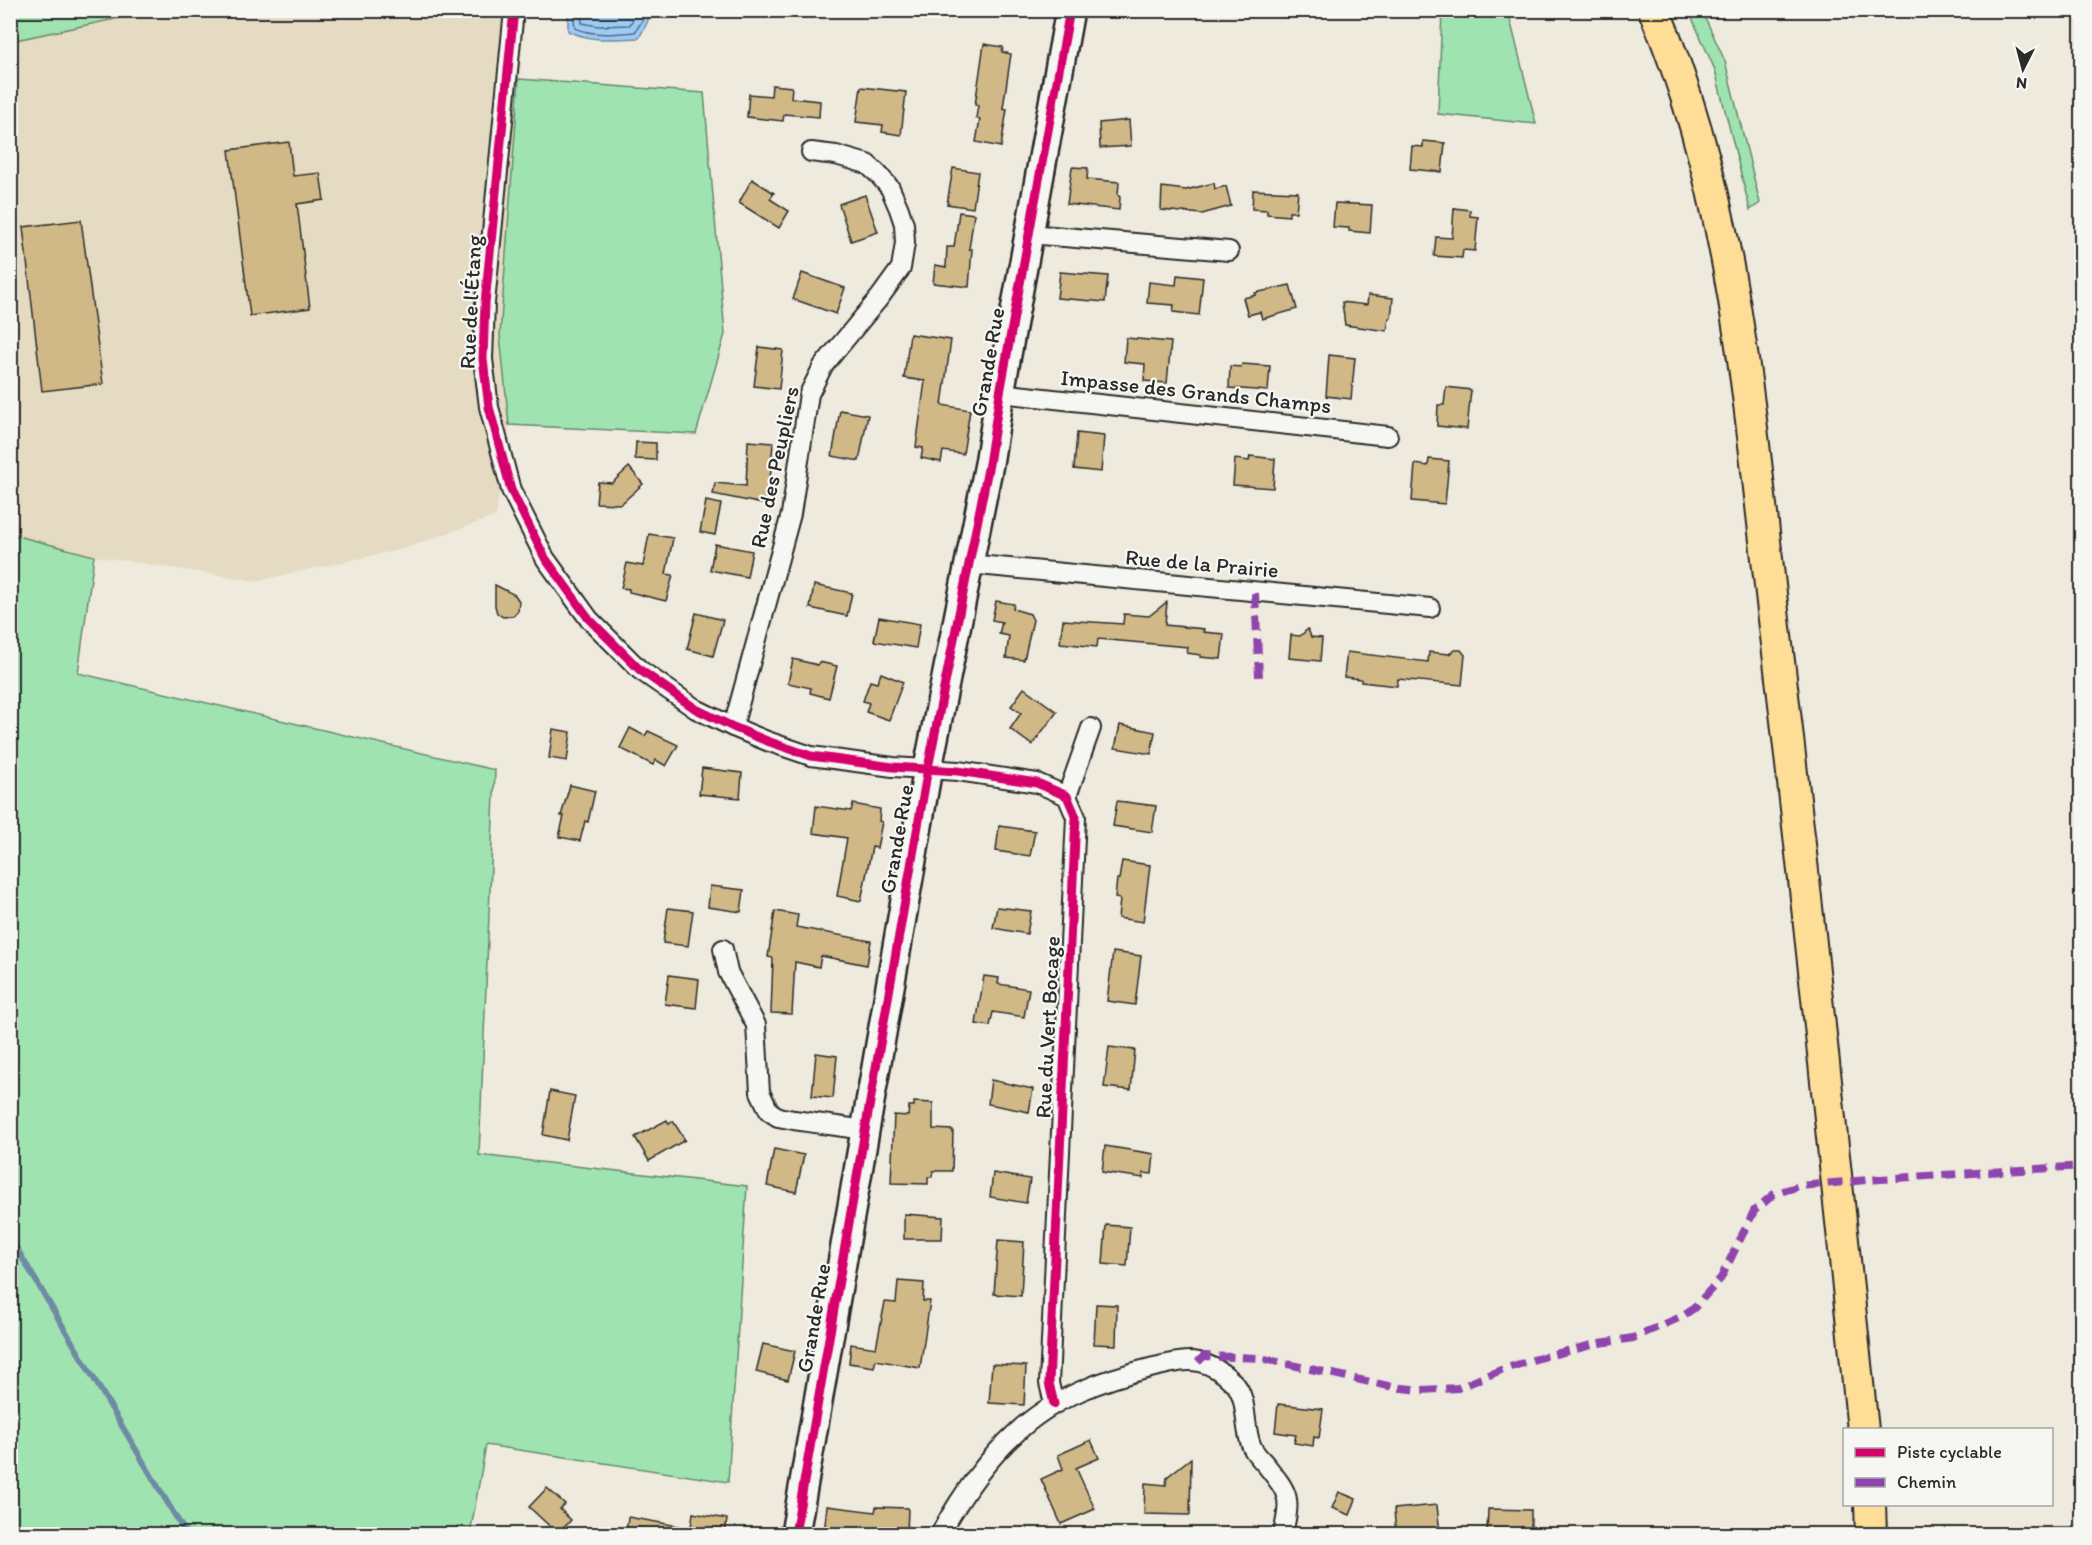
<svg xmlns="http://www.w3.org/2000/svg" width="2092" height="1545" font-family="Itim,sans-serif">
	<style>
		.built { fill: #e5dbc3 }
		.green { fill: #9fe4b0; stroke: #65886e; stroke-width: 1.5 }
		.water { fill: #9bcbf7; stroke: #6e8ba5; stroke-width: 1.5 }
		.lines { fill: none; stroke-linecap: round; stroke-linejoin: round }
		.shore { stroke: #586b7d; stroke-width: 1.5 }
		.stream { stroke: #6e8ba5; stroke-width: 6 }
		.building { fill: #d0b887; stroke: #2b2b2b; stroke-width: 1.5 }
		.street-casing { stroke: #2b2b2b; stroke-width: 22 }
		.secondary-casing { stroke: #2b2b2b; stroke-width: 32 }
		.primary-casing { stroke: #2b2b2b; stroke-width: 34 }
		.street { stroke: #f6f6f2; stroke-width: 18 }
		.secondary { stroke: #f6f6f2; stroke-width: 27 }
		.primary { stroke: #fedd96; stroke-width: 30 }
		.quiet { stroke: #8e44ad; stroke-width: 8; stroke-dasharray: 15 8; stroke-linecap: butt }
		.cycleway-casing { stroke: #f6f6f2; stroke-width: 13 }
		.cycleway { stroke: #d6006c; stroke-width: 9 }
		.labels { text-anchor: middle; stroke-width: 4.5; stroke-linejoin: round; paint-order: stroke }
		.street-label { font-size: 22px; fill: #2b2b2b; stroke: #f6f6f2 }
	</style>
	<rect width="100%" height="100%" fill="#eeeadd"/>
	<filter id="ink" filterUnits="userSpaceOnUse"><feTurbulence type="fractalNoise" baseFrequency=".0167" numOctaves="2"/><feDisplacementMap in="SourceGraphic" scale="12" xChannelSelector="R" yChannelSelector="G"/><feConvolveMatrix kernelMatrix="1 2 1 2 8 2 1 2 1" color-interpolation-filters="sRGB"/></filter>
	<g filter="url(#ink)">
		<!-- built -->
		<polygon class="built" points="153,11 525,11 500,335 509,425 496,516 403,549 256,581 94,556 11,534 10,41"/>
		<!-- green -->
		<g class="green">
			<polygon points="11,10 153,10 153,11 11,41"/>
			<polygon points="1442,11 1508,11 1536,124 1438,114"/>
			<polygon points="1689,11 1702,11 1725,61 1760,203 1750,210 1715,70"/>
			<polygon points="519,79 704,93 725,334 696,434 509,425 500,335"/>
			<polygon points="10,534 94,556 78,673 495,770 479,1155 747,1186 728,1482 486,1445 470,1534 11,1534"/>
		</g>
		<!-- water -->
		<path class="water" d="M568,11V10L651,11L647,23L639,38C612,39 592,42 568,31Z"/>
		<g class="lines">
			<!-- shore -->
			<g class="shore">
				<path d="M573,10L575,28C593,36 615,34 635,32L642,21L645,10"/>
				<polyline points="581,10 582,23 598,26 630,25 637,10"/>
			</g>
			<!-- stream -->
			<polyline class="stream" points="10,1237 186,1534"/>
		</g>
		<!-- building -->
		<g class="building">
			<polygon points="984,44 1003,47 1002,52 1011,54 1003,108 1007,109 1001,147 976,142 980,119 976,118 978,105 975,105"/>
			<polygon points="772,85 792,87 791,98 820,101 819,117 784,114 783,121 747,117 749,94 771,96"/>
			<polygon points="861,87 906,92 901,135 882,132 883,125 856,122"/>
			<polygon points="1129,120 1131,146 1100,148 1099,123"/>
			<polygon points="1423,141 1445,143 1442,172 1410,169 1412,146 1423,147"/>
			<polygon points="289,142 293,176 320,173 324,200 297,204 310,308 250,316 229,150"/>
			<polygon points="1072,167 1088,168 1087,179 1119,182 1118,195 1120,197 1119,210 1067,204"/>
			<polygon points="953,168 978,172 973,208 947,204"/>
			<polygon points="752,179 774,193 770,199 789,211 779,228 739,203"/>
			<polygon points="1214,183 1215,189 1226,186 1231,206 1202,214 1161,210 1162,187 1186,190"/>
			<polygon points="1253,190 1298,192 1296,212 1289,212 1289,216 1267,214 1267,210 1252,209"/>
			<polygon points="865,195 878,232 851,241 839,204"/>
			<polygon points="1335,203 1372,205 1370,233 1349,231 1349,228 1333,227"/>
			<polygon points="1454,208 1470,210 1470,216 1478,217 1475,251 1463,250 1462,258 1434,256 1436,237 1452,238"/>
			<polygon points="959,212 974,214 969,249 972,249 969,287 933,283 935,265 946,267 947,247 954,247"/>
			<polygon points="81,220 103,384 42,391 23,227"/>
			<polygon points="1060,272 1108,276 1105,302 1057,298"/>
			<polygon points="802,273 845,288 836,314 793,299"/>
			<polygon points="1177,275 1203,278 1199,315 1173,312 1174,305 1147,303 1149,282 1176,285"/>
			<polygon points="1290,285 1297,309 1262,319 1260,312 1248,315 1243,298 1256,295 1255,293"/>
			<polygon points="1368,295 1393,298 1391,318 1389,318 1387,331 1345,325 1342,302 1367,305"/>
			<polygon points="910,334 951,340 942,405 970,410 963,454 943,451 941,462 921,458 923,448 916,447 925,381 904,378"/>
			<polygon points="1126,338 1171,342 1167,383 1144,381 1145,364 1124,362"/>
			<polygon points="759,347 783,350 779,389 754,386"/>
			<polygon points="1329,355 1355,358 1351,399 1326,396"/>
			<polygon points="1242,364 1270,366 1268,391 1229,388 1230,366 1241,367"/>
			<polygon points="1446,387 1471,390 1467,429 1437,426 1438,405 1444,405"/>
			<polygon points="840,410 868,415 859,461 832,456"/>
			<polygon points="1077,433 1104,436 1101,472 1074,469"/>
			<polygon points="748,441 773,443 768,505 713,494 715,483 746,486"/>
			<polygon points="636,442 656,443 656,460 635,459"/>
			<polygon points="1250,456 1275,459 1273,488 1233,485 1235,459 1249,461"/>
			<polygon points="1429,459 1449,461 1445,504 1412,501 1415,464 1428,466"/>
			<polygon points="629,467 643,484 621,504 596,503 598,482 612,483"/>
			<polygon points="706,501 721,504 715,535 700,532"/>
			<polygon points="649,534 673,538 666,574 673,575 666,601 629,592 629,589 621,588 627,563 643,566"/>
			<polygon points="715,544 752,551 747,577 710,570"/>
			<polygon points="495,585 515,595 519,601 518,611 513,616 503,617 497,613 495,606"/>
			<polygon points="814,585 852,593 847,616 810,608"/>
			<polygon points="996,601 1014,604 1013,609 1030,614 1033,620 1024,660 1006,658 1009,636 999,634 1002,622 992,620"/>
			<polygon points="1167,602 1165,625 1204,629 1203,632 1224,634 1221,659 1200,657 1201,655 1187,653 1188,647 1098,639 1097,647 1060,643 1063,620 1123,624 1124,614 1149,616"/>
			<polygon points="696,613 723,620 713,656 687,649"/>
			<polygon points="879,617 920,624 916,648 874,641"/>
			<polygon points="1308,629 1311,637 1322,638 1320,661 1289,658 1291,635 1300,636"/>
			<polygon points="1454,650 1461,650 1465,655 1462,685 1398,679 1397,686 1361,682 1361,679 1344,677 1347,652 1428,662 1429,652 1449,654"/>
			<polygon points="793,659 818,665 819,662 837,666 829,698 810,693 811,688 788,683"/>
			<polygon points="881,673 903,682 889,720 866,712 869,703 863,701 870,681 877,683"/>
			<polygon points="1024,688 1057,712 1032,745 1010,729 1021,713 1011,706"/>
			<polygon points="1120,725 1155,732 1151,754 1115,748"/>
			<polygon points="630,728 645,736 648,731 678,745 666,766 656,760 653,765 620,748"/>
			<polygon points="553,729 571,732 567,761 549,758"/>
			<polygon points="702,768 742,773 740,798 699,794"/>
			<polygon points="570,785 595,791 588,822 585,821 580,841 559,837 564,816 561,816"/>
			<polygon points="1117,801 1156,806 1152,832 1113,826"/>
			<polygon points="853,804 880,809 879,821 882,822 877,848 872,847 861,901 837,896 847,838 813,833 816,806 851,811"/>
			<polygon points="999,826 1035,831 1030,856 996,851"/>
			<polygon points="1122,861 1150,865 1143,922 1118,918 1120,899 1115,898 1117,879 1119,879"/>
			<polygon points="710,886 744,890 741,912 708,907"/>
			<polygon points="997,907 1031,911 1027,934 993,928"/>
			<polygon points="668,908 693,911 688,946 663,943"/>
			<polygon points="775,911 798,915 796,927 871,941 867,965 821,956 819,967 795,962 792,1014 771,1013 773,958 768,957"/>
			<polygon points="1113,952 1141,956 1135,1005 1107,1001"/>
			<polygon points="669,975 699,979 696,1008 665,1004"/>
			<polygon points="984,976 999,978 998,984 1029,989 1024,1017 993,1012 990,1026 976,1024"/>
			<polygon points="1109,1047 1135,1050 1131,1090 1104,1087"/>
			<polygon points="816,1053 837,1056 833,1098 812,1096"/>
			<polygon points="991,1080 1033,1089 1029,1112 988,1104"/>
			<polygon points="550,1091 575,1096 567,1140 543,1135"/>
			<polygon points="914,1102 933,1103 933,1129 953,1130 952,1171 933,1171 932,1177 928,1177 928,1184 891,1183 894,1115 908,1116 909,1106 914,1106"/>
			<polygon points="667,1120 669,1124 673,1121 685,1140 649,1161 635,1137"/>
			<polygon points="1105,1146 1154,1154 1152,1174 1143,1173 1143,1178 1102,1172"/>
			<polygon points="774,1149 804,1155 796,1192 767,1186"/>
			<polygon points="993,1173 1030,1179 1026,1203 990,1197"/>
			<polygon points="904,1214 943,1217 942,1239 904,1239"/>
			<polygon points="1106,1225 1130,1227 1127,1266 1103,1264"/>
			<polygon points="998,1240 1024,1242 1021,1296 994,1294"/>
			<polygon points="898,1281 924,1283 923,1301 930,1301 920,1368 876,1360 874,1367 849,1363 851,1344 876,1348 885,1302 896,1303"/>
			<polygon points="1096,1304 1117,1305 1116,1345 1094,1344"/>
			<polygon points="763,1344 795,1351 788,1380 756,1372"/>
			<polygon points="992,1364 1026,1366 1024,1405 989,1403"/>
			<polygon points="1278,1404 1323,1409 1319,1438 1314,1437 1313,1446 1294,1443 1296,1435 1275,1432"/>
			<polygon points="1091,1440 1099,1458 1076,1468 1095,1509 1061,1524 1041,1479 1063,1469 1058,1455"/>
			<polygon points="1191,1458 1190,1515 1144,1514 1145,1483 1166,1485 1167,1477"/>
			<polygon points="547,1488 565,1504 560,1509 571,1520 558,1534 529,1507"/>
			<polygon points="1339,1492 1356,1499 1350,1515 1332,1508"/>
			<polygon points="1437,1505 1440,1534 1396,1534 1394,1509"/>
			<polygon points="827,1506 875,1512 876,1507 908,1508 907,1534 824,1534"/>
			<polygon points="1488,1509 1531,1510 1531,1534 1487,1533"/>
			<polygon points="693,1513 727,1519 725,1534 690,1534"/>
			<polygon points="628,1517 679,1526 678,1534 626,1534"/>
		</g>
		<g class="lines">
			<!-- street casing -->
			<g class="street-casing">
				<g id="street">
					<polyline points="514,10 485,303 483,359 489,407 511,490 545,558 589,619 640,670 696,709 733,727 767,741 811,756 893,767 958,771 1037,783 1067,796 1076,817 1049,1383 1054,1404"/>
					<polyline points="1029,234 1229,251"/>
					<polyline points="1000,393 1388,436"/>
					<polyline points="968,564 1430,608"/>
					<polyline points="733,727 791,514 809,394 823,366 880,297 901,268 905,243 904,224 899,209 890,188 878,174 867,164 836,155 811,152"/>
					<polyline points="1067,796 1091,728"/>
					<polyline points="723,949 728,972 756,1025 760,1092 769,1111 778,1117 794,1120 865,1130"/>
					<path d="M940,1534C960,1498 985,1461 1016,1433C1053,1397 1105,1379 1154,1367C1169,1364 1184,1359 1199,1362C1213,1365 1224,1373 1234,1383C1249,1398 1243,1429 1252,1447C1255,1454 1261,1459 1266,1465C1290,1495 1291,1497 1283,1534"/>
				</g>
			</g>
			<!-- secondary casing -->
			<g class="secondary-casing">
				<polyline id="secondary" points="795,1534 928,768 989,464 1000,393 1070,10"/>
			</g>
			<!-- primary casing -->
			<g class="primary-casing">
				<g id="primary">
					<path d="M1654,10C1735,200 1749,409 1773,611C1806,883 1834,1156 1863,1430"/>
					<polyline points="1870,1504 1871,1534"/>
				</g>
			</g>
			<!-- street -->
			<use href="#street" class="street"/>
			<!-- secondary -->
			<use href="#secondary" class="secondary"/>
			<!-- primary -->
			<use href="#primary" class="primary"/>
			<!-- quiet -->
			<g class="quiet">
				<polyline points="1255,593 1259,677"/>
				<polyline points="1198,1362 1204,1356 1260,1358 1393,1387 1421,1390 1458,1388 1501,1370 1539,1358 1600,1343 1633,1338 1681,1317 1694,1308 1721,1278 1754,1211 1774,1194 1799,1186 1867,1180 2082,1166"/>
			</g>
			<!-- cycleway casing -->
			<g class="cycleway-casing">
				<g id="cycleway">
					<polyline points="514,10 485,303 483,359 489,407 511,490 545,558 589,619 640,670 696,709 733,727 767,741 811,756 893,767 958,771 1037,783 1067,796 1076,817 1049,1383 1054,1404"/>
					<polyline points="795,1534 928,768 989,464 1000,393 1070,10"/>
				</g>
			</g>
			<!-- cycleway -->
			<use href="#cycleway" class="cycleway"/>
		</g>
	</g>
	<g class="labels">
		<!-- street labels -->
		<g class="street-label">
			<text transform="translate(470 302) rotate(-87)" y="8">Rue de l'Étang</text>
			<text transform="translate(987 362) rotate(-80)" y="8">Grande Rue</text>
			<text transform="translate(1196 391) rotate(6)" y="8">Impasse des Grands Champs</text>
			<text transform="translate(774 467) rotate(-78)" y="8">Rue des Peupliers</text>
			<text transform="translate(1202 563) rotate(5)" y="8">Rue de la Prairie</text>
			<text transform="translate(896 839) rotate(-80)" y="8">Grande Rue</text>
			<text transform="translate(1047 1027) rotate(-87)" y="8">Rue du Vert Bocage</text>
			<text transform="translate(813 1318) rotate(-80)" y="8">Grande Rue</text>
		</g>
	</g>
	<!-- margin -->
	<rect width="2092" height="1545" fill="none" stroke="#f6f6f2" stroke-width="36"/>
	<rect x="18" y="18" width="2056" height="1509" fill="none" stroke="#2b2b2b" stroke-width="2" filter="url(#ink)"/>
	<!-- legend -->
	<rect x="1843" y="1428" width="210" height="78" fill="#f6f6f2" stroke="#a5a5a2" stroke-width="1.5"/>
	<rect x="1855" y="1448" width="30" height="9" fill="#d6006c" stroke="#a5a5a2" stroke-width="1.5"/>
	<text x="1897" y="1458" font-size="18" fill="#2b2b2b">Piste cyclable</text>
	<rect x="1855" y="1478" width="30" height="9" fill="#8e44ad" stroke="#a5a5a2" stroke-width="1.5"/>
	<text x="1897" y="1488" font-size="18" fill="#2b2b2b">Chemin</text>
	<!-- north arrow -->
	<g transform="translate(2023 69) rotate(186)" stroke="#f6f6f2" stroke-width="4.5" paint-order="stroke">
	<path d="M0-4.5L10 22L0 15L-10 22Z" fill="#2b2b2b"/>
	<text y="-9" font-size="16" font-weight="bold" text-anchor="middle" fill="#2b2b2b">N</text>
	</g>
</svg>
